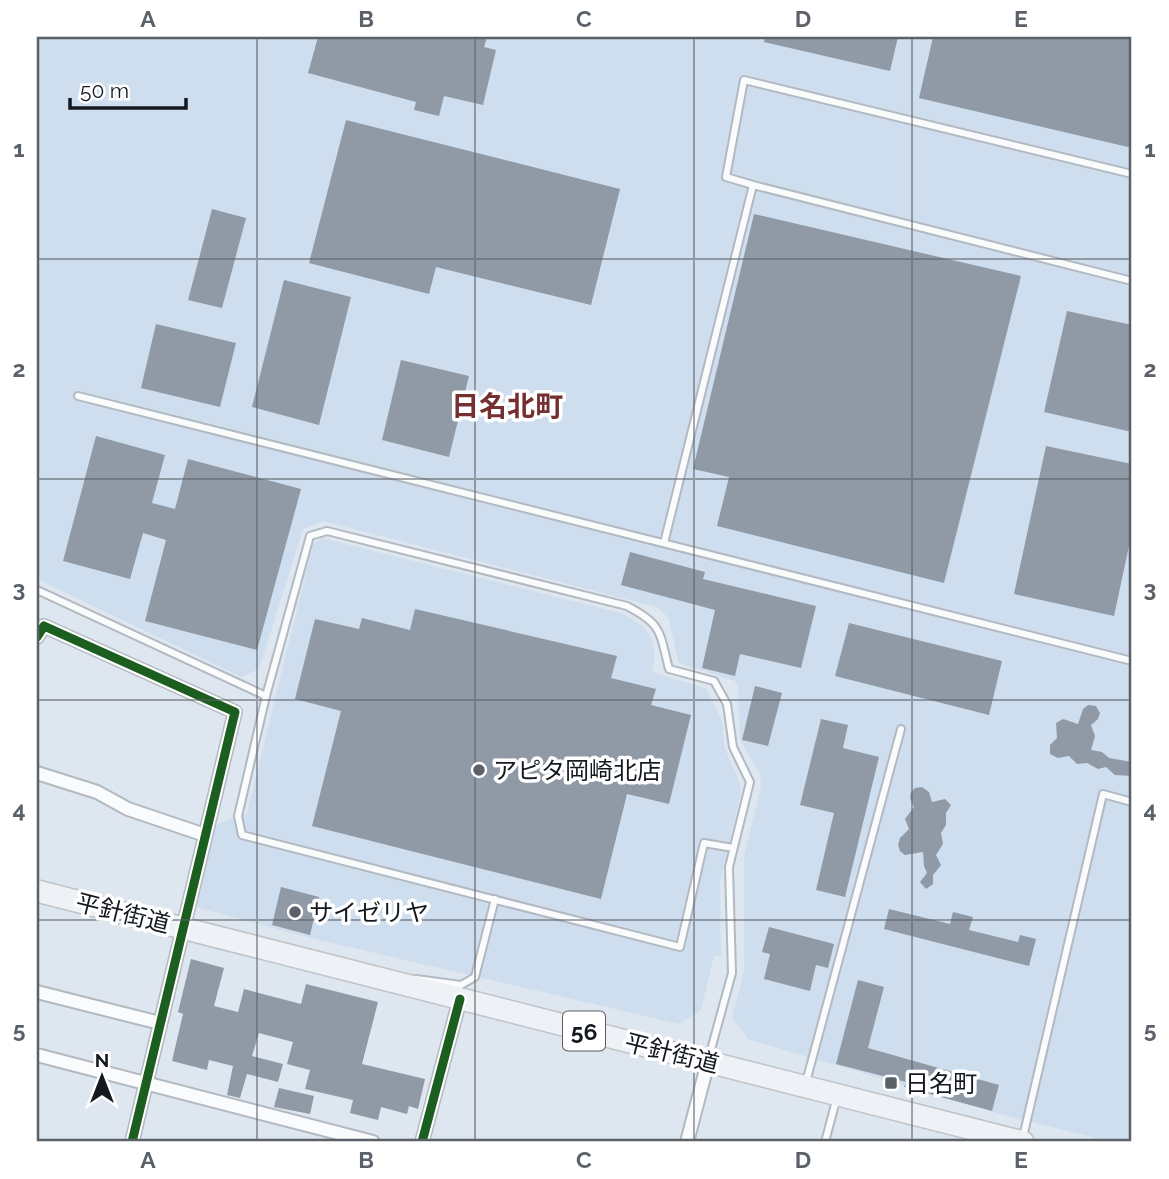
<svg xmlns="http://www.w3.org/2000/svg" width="1169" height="1179" viewBox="0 0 1169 1179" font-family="Raleway,'Noto Sans JP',sans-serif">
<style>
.built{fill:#cedeee}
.building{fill:#8f9aa6}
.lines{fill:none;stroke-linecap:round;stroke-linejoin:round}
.lane-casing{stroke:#b3b9c0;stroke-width:10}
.street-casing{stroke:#b3b9c0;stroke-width:16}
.primary-casing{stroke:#c0c4c8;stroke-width:24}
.lane{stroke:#fafbfd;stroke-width:6}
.street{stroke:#fafbfd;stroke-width:12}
.primary{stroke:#eef2f7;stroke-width:21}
.cycleway-casing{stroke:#fff;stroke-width:13}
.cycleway{stroke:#1b5e20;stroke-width:9}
.grid{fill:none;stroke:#5b6168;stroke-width:2;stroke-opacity:0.55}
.poi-dot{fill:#5b6168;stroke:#fff;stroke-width:2.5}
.labels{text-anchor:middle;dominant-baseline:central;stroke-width:7;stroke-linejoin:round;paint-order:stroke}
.shield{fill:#fff;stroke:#5a5e62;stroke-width:2}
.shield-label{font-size:23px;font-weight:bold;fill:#14191f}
.poi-label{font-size:24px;fill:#14191f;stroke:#fff;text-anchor:start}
.street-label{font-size:24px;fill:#14191f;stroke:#fff}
.quarter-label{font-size:28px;font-weight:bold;fill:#762f31;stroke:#fff}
.neatline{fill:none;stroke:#5b6168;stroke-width:2.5}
.grid-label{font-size:23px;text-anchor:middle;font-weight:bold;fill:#5b6168}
</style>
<rect width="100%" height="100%" fill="#dee6ef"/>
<path class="built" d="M37,37H1132V1142H1111L1015,1118L748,1039L732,1018L744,971V856L761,786L760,774L740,740L738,688L735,681L679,663L668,617L657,607L323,521L303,529L259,669L241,677L37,579Z
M322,538L624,614L644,627L651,637L655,655L652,672L707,689L722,722L725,749L739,781L741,792L720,882L721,956H714L701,1010L679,1024L315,939L199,908L195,902L216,825L247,813L313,545Z"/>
<path class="building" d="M318,37H487L484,47L496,50L483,105L444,96L439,116L414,110L416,102L308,73Z
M765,37H898L890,71L764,42Z
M933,37H1132V148L919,98Z
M346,120L620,189L591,305L436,267L429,294L309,263Z
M212,209L246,218L222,308L188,300Z
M754,214L1021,276L944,583L717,526L729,477L693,469Z
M284,280L351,297L319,425L252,407Z
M1067,311L1132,325V432L1044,412Z
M156,324L236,343L220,407L141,388Z
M401,360L469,376L449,457L382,440Z
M96,436L165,455L152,503L175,509L188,459L301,489L257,650L145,621L166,540L143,533L130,579L63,561Z
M1046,446L1132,464V532L1114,616L1014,594Z
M630,552L705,572L703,579L816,606L801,668L740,654L735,676L702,668L715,610L621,585Z
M415,609L617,656L611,678L656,689L651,705L691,715L669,804L627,794L601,899L312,826L341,711L295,699L315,619L359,629L362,618L410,630Z
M849,623L1002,661L989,715L835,676Z
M755,686L782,693L768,746L742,740Z
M1088,705L1096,706L1100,713L1098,719L1091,725L1095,736L1091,750L1102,752L1109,758L1132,762V776L1115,775L1106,767L1098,769L1087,763L1077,764L1069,756L1058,758L1050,754V745L1057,738L1056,723L1063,719L1078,724L1083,709Z
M821,719L848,725L843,748L879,757L845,897L816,890L834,813L800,805Z
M922,787L929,792L932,802L945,799L951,805L946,813V825L941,833L943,844L936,855L941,865L933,875V884L926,889L920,882L927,873L924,866L923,852L905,855L900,851L898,845L900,838L909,829L905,819L914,807L910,798L911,792L915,788Z
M281,887L319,897L310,935L272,925Z
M889,909L950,924L953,912L973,917L969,930L1018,942L1020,935L1036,939L1029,966L884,929Z
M769,927L834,944L828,968L816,965L810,991L764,979L770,954L762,952Z
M191,959L224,968L214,1006L238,1012L244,989L301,1004L306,984L378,1002L362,1064L425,1079L418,1109L409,1106L407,1114L381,1107L378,1120L350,1113L353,1100L305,1089L310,1070L287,1064L293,1042L259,1033L252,1056L283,1064L278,1082L247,1074L240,1098L227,1095L233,1066L209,1060L207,1070L172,1061L183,1014L178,1012Z
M858,980L884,987L868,1048L999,1085L992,1111L904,1087L906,1082L836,1064Z
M279,1088L314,1096L310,1114L274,1107Z"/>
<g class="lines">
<g class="lane-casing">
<path id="lane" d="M753,185L1132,281
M78,396L1132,661
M664,543L753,185L726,177L744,80L1132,174
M37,590L266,696L238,816L242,835L680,947L704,843L733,848
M266,696L310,536L327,531L627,606C663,625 659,631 669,669L714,681L727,704L733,747L750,782L729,867L732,973L709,1057
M416,979L461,985L475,977L495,899
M806,1082L901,729
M1023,1137L1103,794L1132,802
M825,1142L837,1097"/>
</g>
<g class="street-casing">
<path id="street" d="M37,637L44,626L235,712L132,1142
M37,773L97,792L128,809L205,835
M37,992L160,1023
M37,1055L373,1142
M422,1142L460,999
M687,1142L708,1062"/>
</g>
<g class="primary-casing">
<path id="primary" d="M37,891L1023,1142"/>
</g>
<use href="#lane" class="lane"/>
<use href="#street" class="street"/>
<use href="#primary" class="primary"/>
<g class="cycleway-casing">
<path id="cycleway" d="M37,637L44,626L235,712L132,1142
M422,1142L460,999"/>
</g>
<use href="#cycleway" class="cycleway"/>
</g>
<path class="grid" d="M257,37V1142M475,37V1142M694,37V1142M912,37V1142M37,259H1132M37,479H1132M37,700H1132M37,920H1132"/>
<g class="poi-dot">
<circle cx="479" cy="770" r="7"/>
<circle cx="295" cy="912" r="7"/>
<rect x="884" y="1076" width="14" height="14" rx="3.5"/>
</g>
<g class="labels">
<rect class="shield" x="563" y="1011.5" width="42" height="39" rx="5"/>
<g class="shield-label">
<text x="584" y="1031">56</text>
</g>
<g class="poi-label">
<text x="493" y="770">アピタ岡崎北店</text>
<text x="309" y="912">サイゼリヤ</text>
<text x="905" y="1083">日名町</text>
</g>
<g class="street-label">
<text transform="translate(123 913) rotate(14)">平針街道</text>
<text transform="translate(672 1053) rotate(14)">平針街道</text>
</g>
<g class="quarter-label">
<text x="507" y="406">日名北町</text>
</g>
</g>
<rect width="1169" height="1179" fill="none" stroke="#ffffff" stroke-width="77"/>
<g transform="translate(102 1077)" stroke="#ffffff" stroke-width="5" paint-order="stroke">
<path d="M0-5L12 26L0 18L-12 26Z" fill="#14191f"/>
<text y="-10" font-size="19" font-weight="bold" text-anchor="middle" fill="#14191f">N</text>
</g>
<path d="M70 98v10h116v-10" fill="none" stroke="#14191f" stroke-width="3.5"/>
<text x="80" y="98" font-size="21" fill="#14191f" stroke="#ffffff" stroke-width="5" paint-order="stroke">50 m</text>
<rect x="38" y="38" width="1092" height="1102" class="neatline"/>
<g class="grid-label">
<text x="148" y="27">A</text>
<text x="366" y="27">B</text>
<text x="584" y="27">C</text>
<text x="803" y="27">D</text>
<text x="1021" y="27">E</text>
<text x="19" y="157">1</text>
<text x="1150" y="157">1</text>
<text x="19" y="377">2</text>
<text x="1150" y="377">2</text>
<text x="19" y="597">3</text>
<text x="1150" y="597">3</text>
<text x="19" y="818">4</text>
<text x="1150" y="818">4</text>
<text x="19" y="1038">5</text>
<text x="1150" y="1038">5</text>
<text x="148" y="1168">A</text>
<text x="366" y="1168">B</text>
<text x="584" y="1168">C</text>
<text x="803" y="1168">D</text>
<text x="1021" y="1168">E</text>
</g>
</svg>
